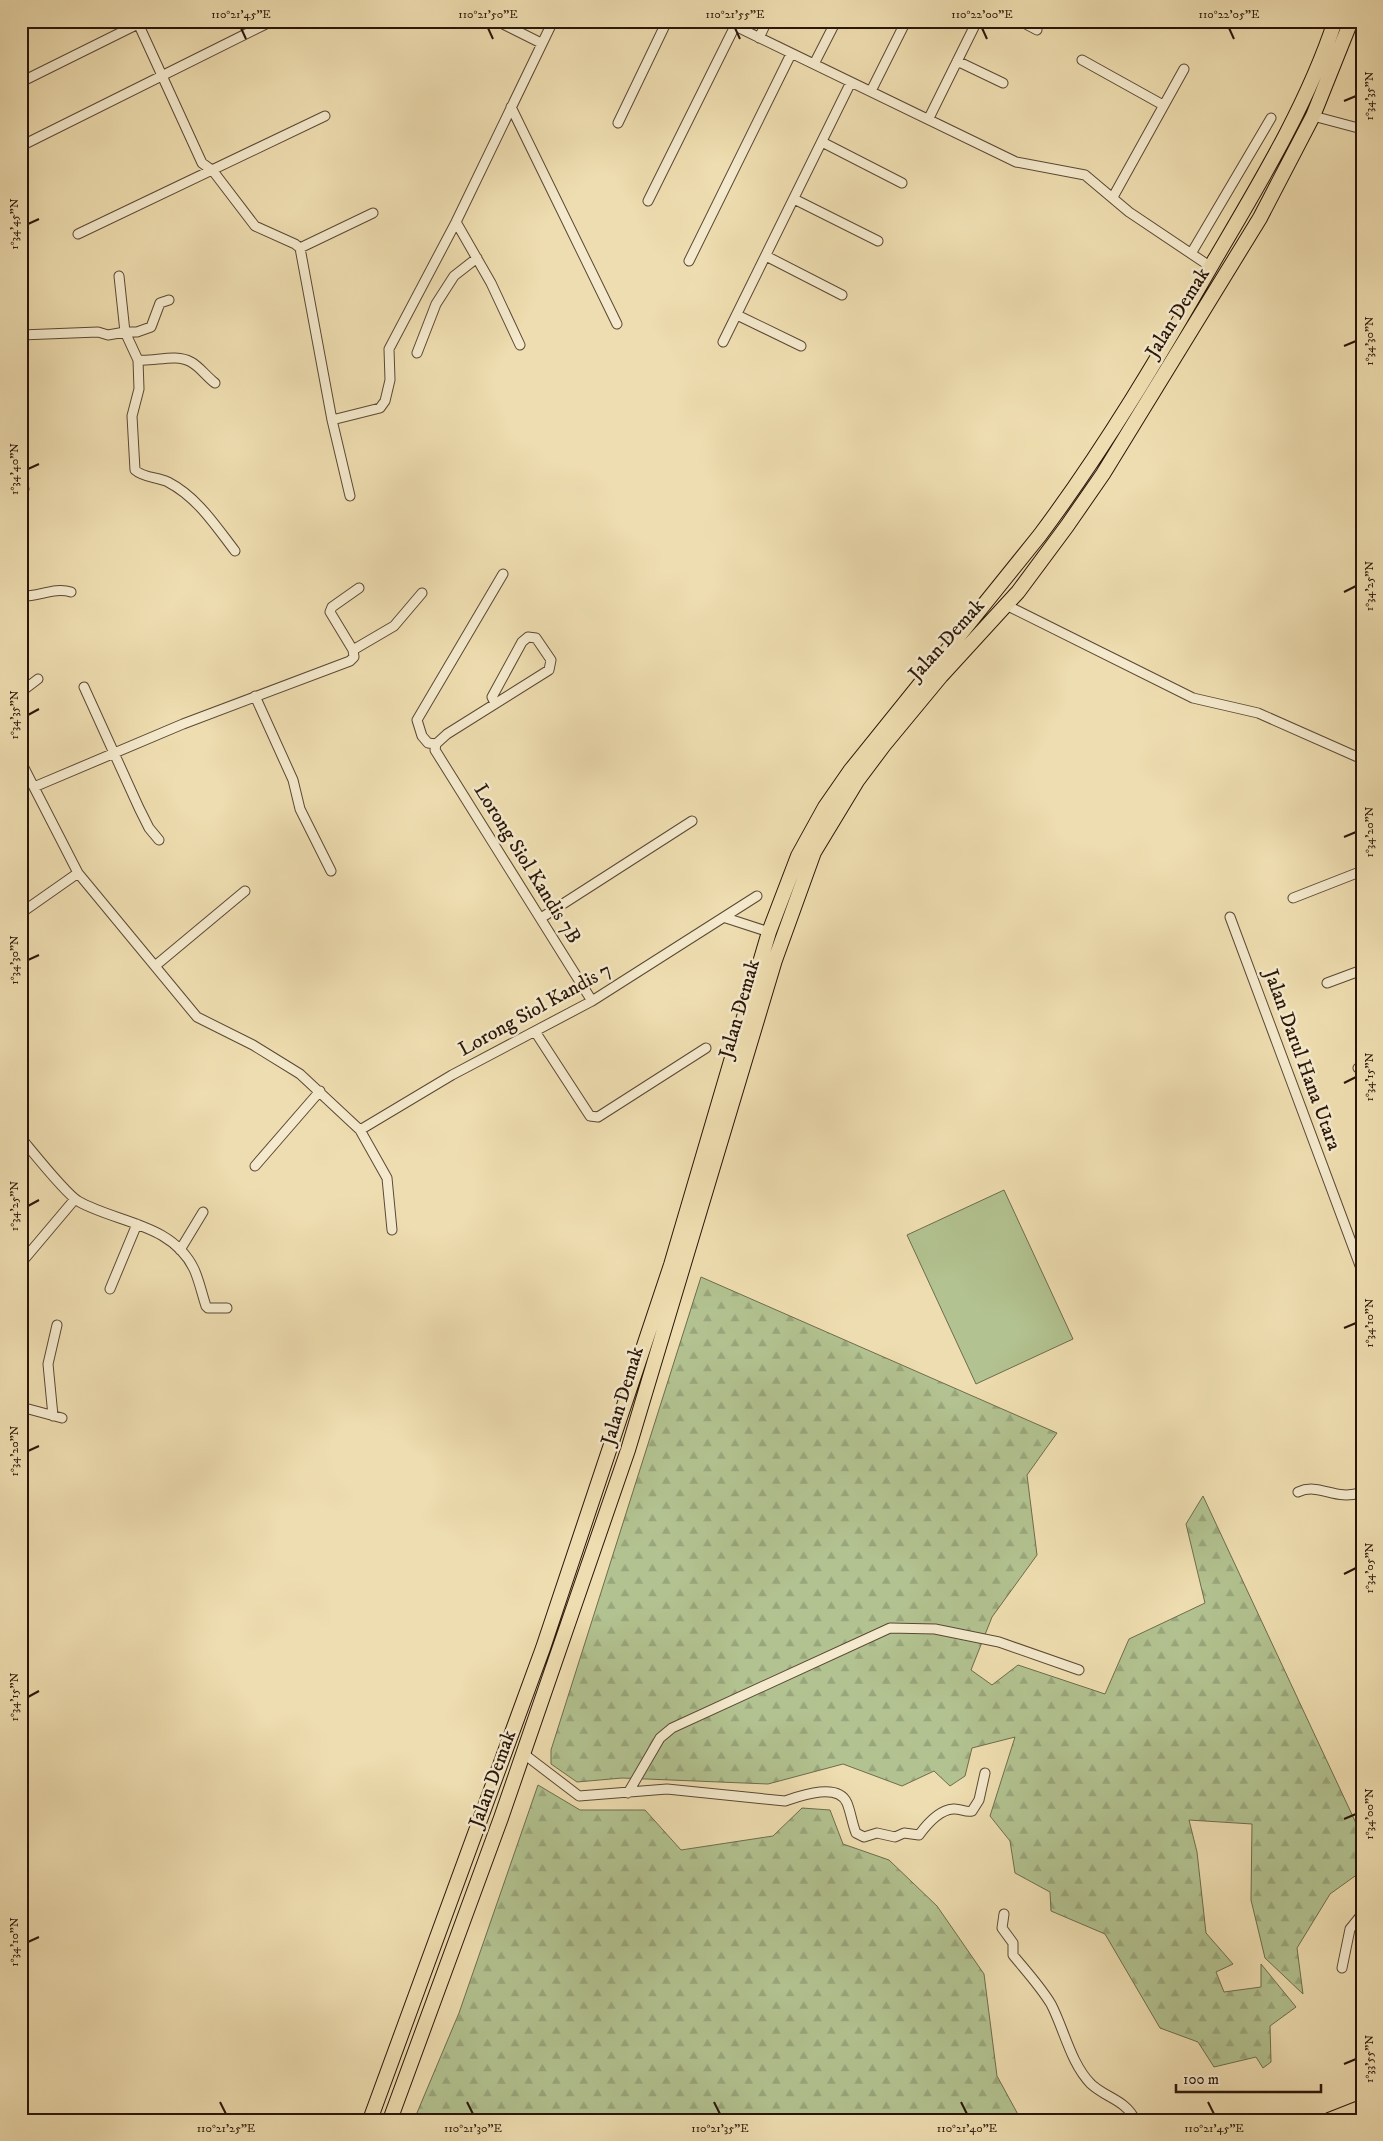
<svg xmlns="http://www.w3.org/2000/svg" width="1383" height="2141" viewBox="0 0 1383 2141" font-family="'IM FELL DW Pica',serif">
<style>
.forest{fill:url(#forest-firs);stroke:#6e6c4d}
.garden{fill:#b2c290;stroke:#6e6c4d}
.lines{fill:none;stroke-linecap:round;stroke-linejoin:round}
.minor-casing{stroke:#5b4834;stroke-width:11}
.trunk-casing{stroke:#2a160a;stroke-width:16}
.minor{stroke:#f4e9cc;stroke-width:9}
.trunk{stroke:#eeddb0;stroke-width:14}
.ticks{fill:none;stroke:#2a160a;stroke-width:2}
.labels{text-anchor:middle;dominant-baseline:central;stroke-width:5;stroke-linejoin:round;paint-order:stroke}
.street-label{font-size:20px;fill:#2a160a;stroke:#f4e9cc}
.neatline{fill:none;stroke:#2a160a;stroke-width:2}
.ticks-label{font-size:12px;text-anchor:middle;fill:#2a160a}
</style>
<defs>
<pattern id="forest-firs" width="22" height="20" patternUnits="userSpaceOnUse" patternTransform="scale(1.25)"><rect width="22" height="20" fill="#b2c290"/><path d="M5 1l3.5 6h-7zM16 11l3.5 6h-7z" fill="#99a67b"/></pattern>
</defs>
<rect width="100%" height="100%" fill="#eeddb0"/>
<filter id="stains"><feTurbulence type="fractalNoise" baseFrequency=".004" numOctaves="4"/><feColorMatrix values="0 0 0 0 .2 0 0 0 0 .09 0 0 0 0 .02 0 0 0 .5 -.17"/></filter>
<radialGradient id="worn" r=".72"><stop offset=".6" stop-color="#630" stop-opacity="0"/><stop offset="1" stop-color="#630" stop-opacity=".3"/></radialGradient>
<path class="forest" d="M701,1277L1057,1433L1027,1475L1037,1555L992,1617L971,1670L992,1685L1018,1665L1105,1694L1129,1639L1205,1603L1186,1524L1203,1496L1362,1836V1871L1330,1894L1297,1948L1303,1994L1265,1958L1251,1900L1252,1824L1189,1820L1197,1852L1206,1933L1233,1964L1216,1972L1224,1992L1261,1987V1964L1296,2007L1270,2026L1271,2062L1263,2068L1256,2057L1214,2067L1198,2042L1160,2028L1105,1934L1051,1911L1050,1892L1015,1873L1010,1841L990,1816L1015,1737L972,1748L965,1776L950,1786L934,1771L902,1786L843,1764L768,1784L622,1778L577,1782L551,1764V1750Z
M538,1785L580,1810H645L681,1850L773,1836L802,1808L830,1810L843,1844L889,1860L937,1906L984,1974L997,2076L1021,2120H414L459,2013Z"/>
<path class="garden" d="M1004,1190L1073,1339L976,1384L907,1235Z"/>
<g class="lines">
<g class="minor-casing">
<path id="minor" d="M137,21L202,163L213,171L255,226L295,244L300,248L373,213
M497,21L541,43
M725,21L1016,162L1085,175L1129,212L1211,267
M1020,21L1037,30
M21,25L30,21
M759,38L767,21
M1082,60L1163,105
M957,61L1003,83
M814,64L836,21
M21,82L142,22
M871,91L906,21
M511,107L617,324
M1313,116L1362,129
M929,118L977,21
M618,123L667,21
M822,142L902,183
M21,146L272,21
M1113,197L1184,69
M794,199L878,241
M648,201L735,26
M456,222L491,283L520,345
M78,234L325,116
M300,248L332,420L350,496
M1192,252L1271,118
M766,256L842,295
M689,261L791,54
M119,276L125,332H137L151,327L160,303L169,300
M737,315L801,346
M21,335L98,332L108,335L125,332L138,360L139,389L132,416L135,470C144,478 157,477 168,482C197,497 215,525 235,551
M723,342L851,82
M417,353L436,304L454,276L477,258
M138,360C154,362 176,353 191,362C199,366 207,377 215,383
M332,420L380,408L385,401L390,380L389,349L456,222L553,21
M21,491L24,489
M21,596C38,597 54,587 71,592
M1006,605L1193,698L1258,713L1362,759
M353,650L394,626L422,593
M84,687L139,808L149,828L159,840
M21,692L38,679
M255,696L293,780L300,809L331,871
M436,744L435,750L592,1001
M436,744L447,734L549,670L551,660L536,638L528,637L522,642L492,697L495,703
M436,744L428,743L422,736L417,720L503,574
M21,762L78,873L197,1017L253,1045L300,1074L360,1130L387,1178L392,1230
M34,787L183,724L350,661L354,657L353,650L330,612L332,607L359,588
M1293,898L1362,871
M21,913L78,873
M1230,917L1362,1271
M541,918L692,821
M726,918L769,932
M155,966L245,891
M1327,983L1362,970
M536,1033L590,1116L598,1117L706,1048
M1358,1068L1362,1067
M360,1130L452,1075L592,1001L757,896
M21,1138C32,1151 65,1193 78,1201C116,1223 172,1223 194,1269C199,1280 202,1294 206,1306L208,1308H227
M255,1166L320,1091
M180,1250L203,1212
M21,1263L75,1199
M110,1289L137,1224
M21,1407L62,1418
M53,1416L48,1364L57,1325
M1298,1492C1320,1482 1335,1502 1362,1492
M524,1754L579,1796L667,1789L785,1801C800,1796 838,1782 847,1803C851,1813 852,1823 856,1833L864,1837L877,1833L895,1837L904,1833L919,1835C927,1824 939,1810 953,1809C960,1808 966,1813 972,1811L979,1800L985,1773
M628,1793L660,1738L672,1728L890,1628L935,1629L999,1642L1079,1670
M1004,1914L1002,1928L1013,1943V1955C1026,1971 1040,1986 1051,2004C1064,2029 1071,2064 1091,2084C1106,2098 1126,2100 1135,2120
M1342,1968L1350,1929L1362,1914"/>
</g>
<g class="trunk-casing">
<path id="trunk" d="M370,2120L543,1648L671,1265L769,932L798,856L825,807L850,771L1040,535C1105,448 1160,355 1214,261C1259,184 1307,106 1335,21
M390,2120L501,1818L628,1450L775,960L814,852L857,781L884,745L941,676L1018,592L1067,526L1103,474L1260,218L1313,116L1351,21
M1329,2120L1362,2107"/>
</g>
<use href="#minor" class="minor"/>
<use href="#trunk" class="trunk"/>
</g>
<path class="ticks" d="M241,28L246,39M488,28L493,39M735,28L740,39M982,28L987,39M1229,28L1234,39M1344,101L1356,96M28,224L39,219M1344,346L1356,341M28,469L39,464M1344,592L1356,586M28,715L39,709M1344,837L1356,832M28,960L39,955M1344,1083L1356,1077M28,1206L39,1200M1344,1328L1356,1323M28,1451L39,1446M1344,1574L1356,1568M28,1697L39,1691M1344,1819L1356,1814M28,1942L39,1937M1344,2064L1356,2059M220,2102L226,2114M467,2102L473,2114M714,2102L720,2114M961,2102L967,2114M1208,2102L1214,2114"/>
<g class="labels">
<g class="street-label">
<text transform="translate(1178 313) rotate(-58)">Jalan Demak</text>
<text transform="translate(947 640) rotate(-48)">Jalan Demak</text>
<text transform="translate(527 864) rotate(58)">Lorong Siol Kandis 7B</text>
<text transform="translate(740 1009) rotate(-74)">Jalan Demak</text>
<text transform="translate(535 1010) rotate(-29)">Lorong Siol Kandis 7</text>
<text transform="translate(1302 1060) rotate(70)">Jalan Darul Hana Utara</text>
<text transform="translate(623 1396) rotate(-73)">Jalan Demak</text>
<text transform="translate(493 1779) rotate(-70)">Jalan Demak</text>
</g>
</g>
<rect width="1383" height="2141" fill="none" stroke="#eeddb0" stroke-width="55"/>
<path d="M1176 2084v8h145v-8" fill="none" stroke="#2a160a" stroke-width="2.5"/>
<text x="1183" y="2084" font-size="15" fill="#2a160a" stroke="#f4e9cc" stroke-width="4" paint-order="stroke">100 m</text>
<rect x="28" y="28" width="1328" height="2086" class="neatline"/>
<g class="ticks-label">
<text x="241" y="18">110°21'45"E</text>
<text x="488" y="18">110°21'50"E</text>
<text x="735" y="18">110°21'55"E</text>
<text x="982" y="18">110°22'00"E</text>
<text x="1229" y="18">110°22'05"E</text>
<text transform="translate(1369 96) rotate(-90)" y="4">1°34'35"N</text>
<text transform="translate(14 224) rotate(-90)" y="4">1°34'45"N</text>
<text transform="translate(1369 341) rotate(-90)" y="4">1°34'30"N</text>
<text transform="translate(14 469) rotate(-90)" y="4">1°34'40"N</text>
<text transform="translate(1369 586) rotate(-90)" y="4">1°34'25"N</text>
<text transform="translate(14 715) rotate(-90)" y="4">1°34'35"N</text>
<text transform="translate(1369 832) rotate(-90)" y="4">1°34'20"N</text>
<text transform="translate(14 960) rotate(-90)" y="4">1°34'30"N</text>
<text transform="translate(1369 1077) rotate(-90)" y="4">1°34'15"N</text>
<text transform="translate(14 1206) rotate(-90)" y="4">1°34'25"N</text>
<text transform="translate(1369 1323) rotate(-90)" y="4">1°34'10"N</text>
<text transform="translate(14 1451) rotate(-90)" y="4">1°34'20"N</text>
<text transform="translate(1369 1568) rotate(-90)" y="4">1°34'05"N</text>
<text transform="translate(14 1697) rotate(-90)" y="4">1°34'15"N</text>
<text transform="translate(1369 1814) rotate(-90)" y="4">1°34'00"N</text>
<text transform="translate(14 1942) rotate(-90)" y="4">1°34'10"N</text>
<text transform="translate(1369 2059) rotate(-90)" y="4">1°33'55"N</text>
<text x="226" y="2132">110°21'25"E</text>
<text x="473" y="2132">110°21'30"E</text>
<text x="720" y="2132">110°21'35"E</text>
<text x="967" y="2132">110°21'40"E</text>
<text x="1214" y="2132">110°21'45"E</text>
</g>
<rect width="100%" height="100%" filter="url(#stains)"/>
<rect width="100%" height="100%" fill="url(#worn)"/>
</svg>
